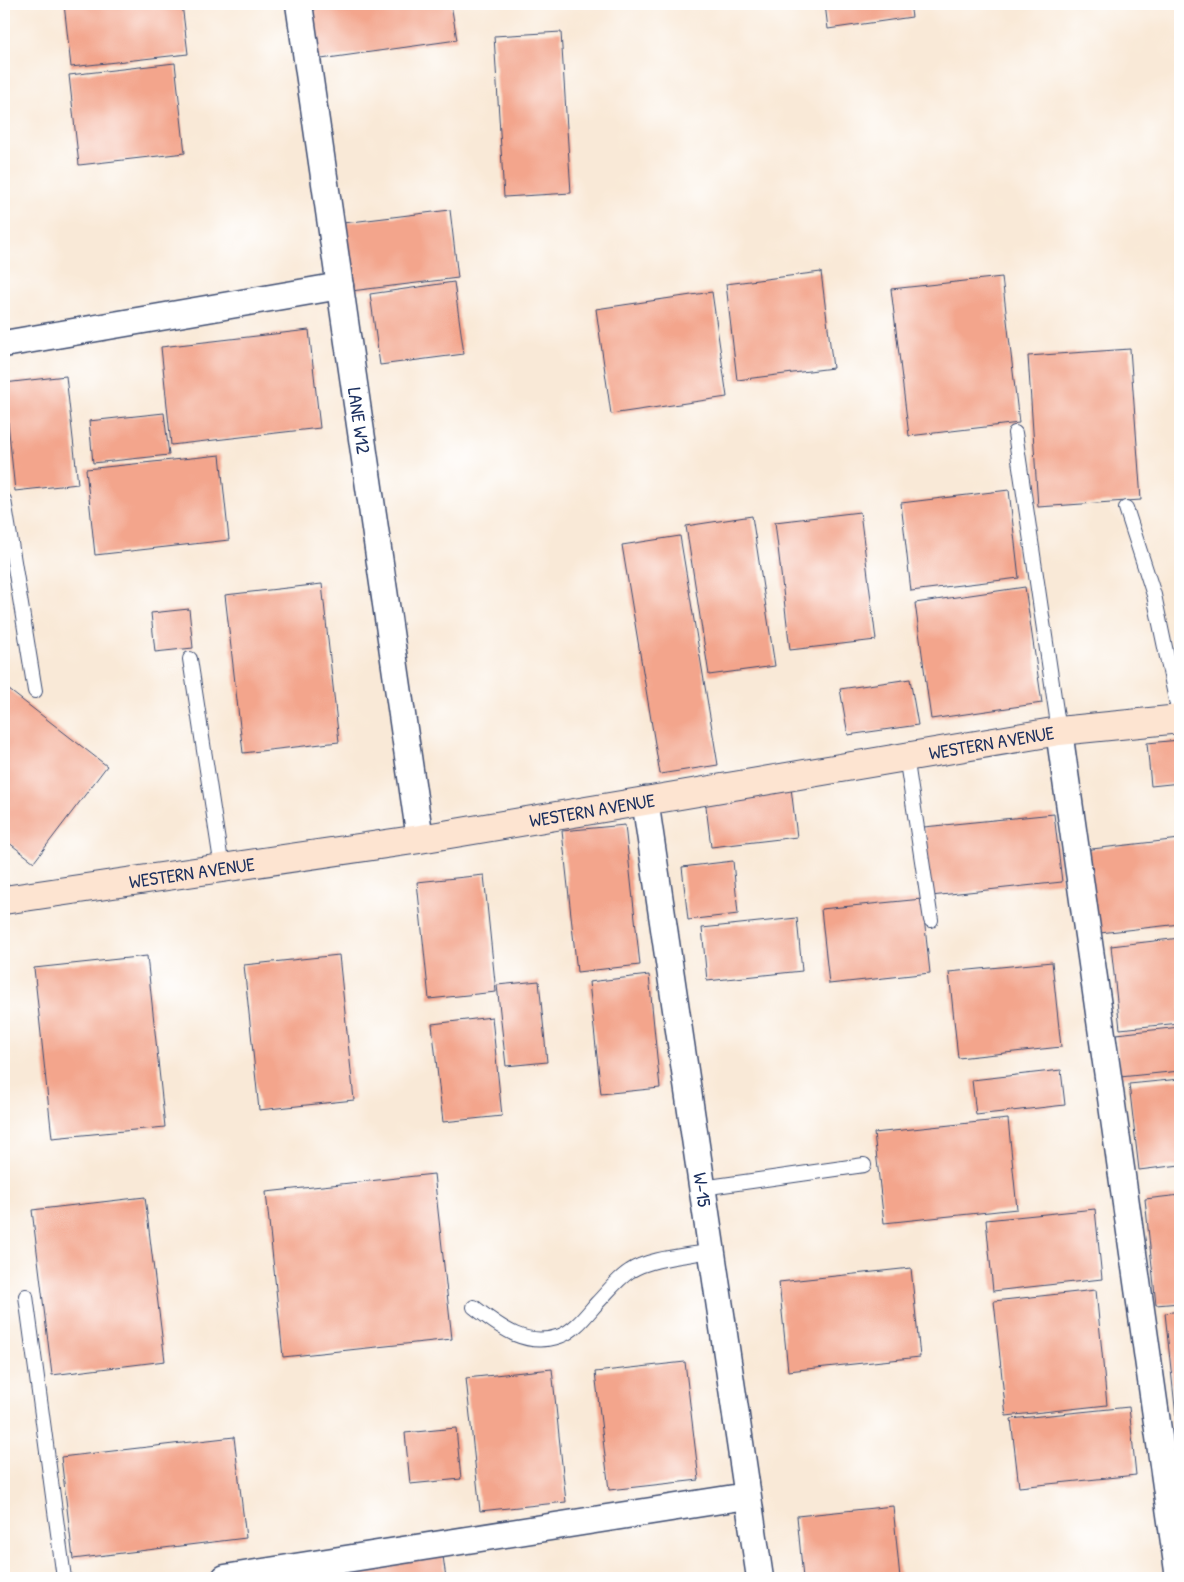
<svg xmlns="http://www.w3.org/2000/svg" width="1184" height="1582" viewBox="0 0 1184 1582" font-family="'Patrick Hand',sans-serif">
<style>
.building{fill:#f3a58c}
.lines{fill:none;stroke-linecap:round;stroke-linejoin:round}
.lane-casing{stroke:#3c4b70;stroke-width:16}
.street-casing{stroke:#3c4b70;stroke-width:29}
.secondary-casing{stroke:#3c4b70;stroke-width:30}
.lane{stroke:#fff;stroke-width:14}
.street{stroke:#fff;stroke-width:26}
.secondary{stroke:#fde4d1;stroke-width:28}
.labels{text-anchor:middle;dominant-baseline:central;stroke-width:4.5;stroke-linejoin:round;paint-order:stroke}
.street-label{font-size:19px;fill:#1b2f5e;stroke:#fff}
</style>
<rect width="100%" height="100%" fill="#fff"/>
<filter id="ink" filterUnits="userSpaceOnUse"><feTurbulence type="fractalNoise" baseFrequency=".02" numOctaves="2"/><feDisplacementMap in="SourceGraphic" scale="10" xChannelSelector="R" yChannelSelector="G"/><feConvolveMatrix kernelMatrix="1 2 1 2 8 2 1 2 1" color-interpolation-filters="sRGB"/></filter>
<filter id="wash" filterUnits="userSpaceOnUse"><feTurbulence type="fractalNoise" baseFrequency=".0096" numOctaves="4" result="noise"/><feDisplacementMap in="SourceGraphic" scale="20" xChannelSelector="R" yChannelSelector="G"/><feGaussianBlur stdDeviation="1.12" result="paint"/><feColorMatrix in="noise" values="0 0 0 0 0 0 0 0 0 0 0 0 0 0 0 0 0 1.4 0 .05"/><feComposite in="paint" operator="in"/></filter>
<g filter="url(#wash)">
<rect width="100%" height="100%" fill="#f9e9d7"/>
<g id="blocks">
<path class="building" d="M64,4H182L188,54L71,67Z
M306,4H451L457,40L314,60Z
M825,4H910L912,17L828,29Z
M561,32L571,193L504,197L494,36Z
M175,63L185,153L79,165L69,75Z
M450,210L458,278L351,291L343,223Z
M821,272L833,368L737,380L726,284Z
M1002,277L1019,423L909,436L891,289Z
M454,282L464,354L380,365L370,294Z
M712,292L727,397L611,414L596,309Z
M309,330L320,428L171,445L161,347Z
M1130,349L1141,500L1038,507L1028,356Z
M66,376L78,484L15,491L4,383Z
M164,413L169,455L93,463L89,421Z
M220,455L229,540L95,555L86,469Z
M1009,490L1019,578L911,591L901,503Z
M860,512L876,640L790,650L775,522Z
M752,516L775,666L709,675L686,526Z
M680,536L718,765L660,774L622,545Z
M322,584L339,742L243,753L225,595Z
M1025,587L1042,703L931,719L915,603Z
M189,609L193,648L155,652L151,613Z
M910,679L918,725L848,735L840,689Z
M4,686L107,766L34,862L4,839Z
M1180,740V783L1151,786L1147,743Z
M791,788L797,837L711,847L705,798Z
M1054,814L1062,882L931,896L924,827Z
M625,825L640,965L577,972L562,831Z
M1180,839V924L1091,934L1083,850Z
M733,861L738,914L688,920L682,867Z
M484,875L496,992L429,999L417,882Z
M922,899L930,973L829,984L821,909Z
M797,918L802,971L707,981L702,928Z
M1180,938V1023L1120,1029L1111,946Z
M339,955L354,1100L259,1110L244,965Z
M147,956L165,1127L52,1138L34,968Z
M1052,962L1061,1047L958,1058L949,972Z
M649,975L660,1088L601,1094L589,982Z
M539,981L547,1062L506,1066L497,985Z
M492,1017L502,1116L443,1122L432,1024Z
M1180,1027V1071L1120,1077L1116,1034Z
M1061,1070L1065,1105L976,1115L972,1080Z
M1180,1079V1165L1139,1170L1129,1084Z
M1008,1119L1017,1209L884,1223L874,1133Z
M434,1174L452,1339L283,1357L266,1192Z
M1180,1195V1303L1156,1305L1145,1199Z
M145,1197L165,1361L52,1375L32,1210Z
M1095,1209L1102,1279L993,1291L986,1220Z
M911,1268L920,1357L788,1371L779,1282Z
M1096,1290L1107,1405L1006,1416L994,1301Z
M1180,1311V1445H1179L1165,1313Z
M685,1362L699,1480L609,1490L595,1372Z
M552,1369L566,1502L480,1511L466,1378Z
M4,1401H5L7,1417H4Z
M1129,1407L1136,1475L1019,1487L1011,1419Z
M456,1428L461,1479L410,1484L405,1433Z
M234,1437L246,1538L73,1559L61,1457Z
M893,1506L900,1578H803L797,1516Z
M443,1556L446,1578H341L339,1567Z"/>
</g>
</g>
<g filter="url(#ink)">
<use href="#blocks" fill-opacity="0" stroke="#3c4b70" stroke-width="1"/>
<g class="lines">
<g class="lane-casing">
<path id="lane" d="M1015,433L1059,731
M4,500L35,691
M1126,508L1154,595L1180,719
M190,659L222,868
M906,756L931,920
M702,1188L864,1165
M26,1296L64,1578
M474,1307C500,1327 525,1348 560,1336C575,1331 587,1314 597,1303C607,1293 617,1279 630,1271C650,1258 686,1256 711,1251"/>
</g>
<g class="street-casing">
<g id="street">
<path id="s1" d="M299,4L420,839"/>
<path d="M4,344L340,286"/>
<path d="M1059,731L1179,1578"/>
<path id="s2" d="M645,800L760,1578"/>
<path d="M225,1578L747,1496"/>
</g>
</g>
<g class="secondary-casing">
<g id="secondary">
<path id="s3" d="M4,900L420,839L1059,731L1180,719"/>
</g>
</g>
<use href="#lane" class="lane"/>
<use href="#street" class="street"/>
<use href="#secondary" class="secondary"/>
</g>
</g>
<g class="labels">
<g class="street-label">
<text stroke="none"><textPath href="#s1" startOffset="421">LANE W12</textPath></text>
<text stroke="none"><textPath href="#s3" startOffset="1000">WESTERN AVENUE</textPath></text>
<text stroke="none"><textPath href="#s3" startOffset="595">WESTERN AVENUE</textPath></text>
<text stroke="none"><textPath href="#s3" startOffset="190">WESTERN AVENUE</textPath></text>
<text stroke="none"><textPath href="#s2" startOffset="394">W-15</textPath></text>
</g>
</g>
<rect width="1184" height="1582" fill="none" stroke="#fff" stroke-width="20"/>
</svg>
